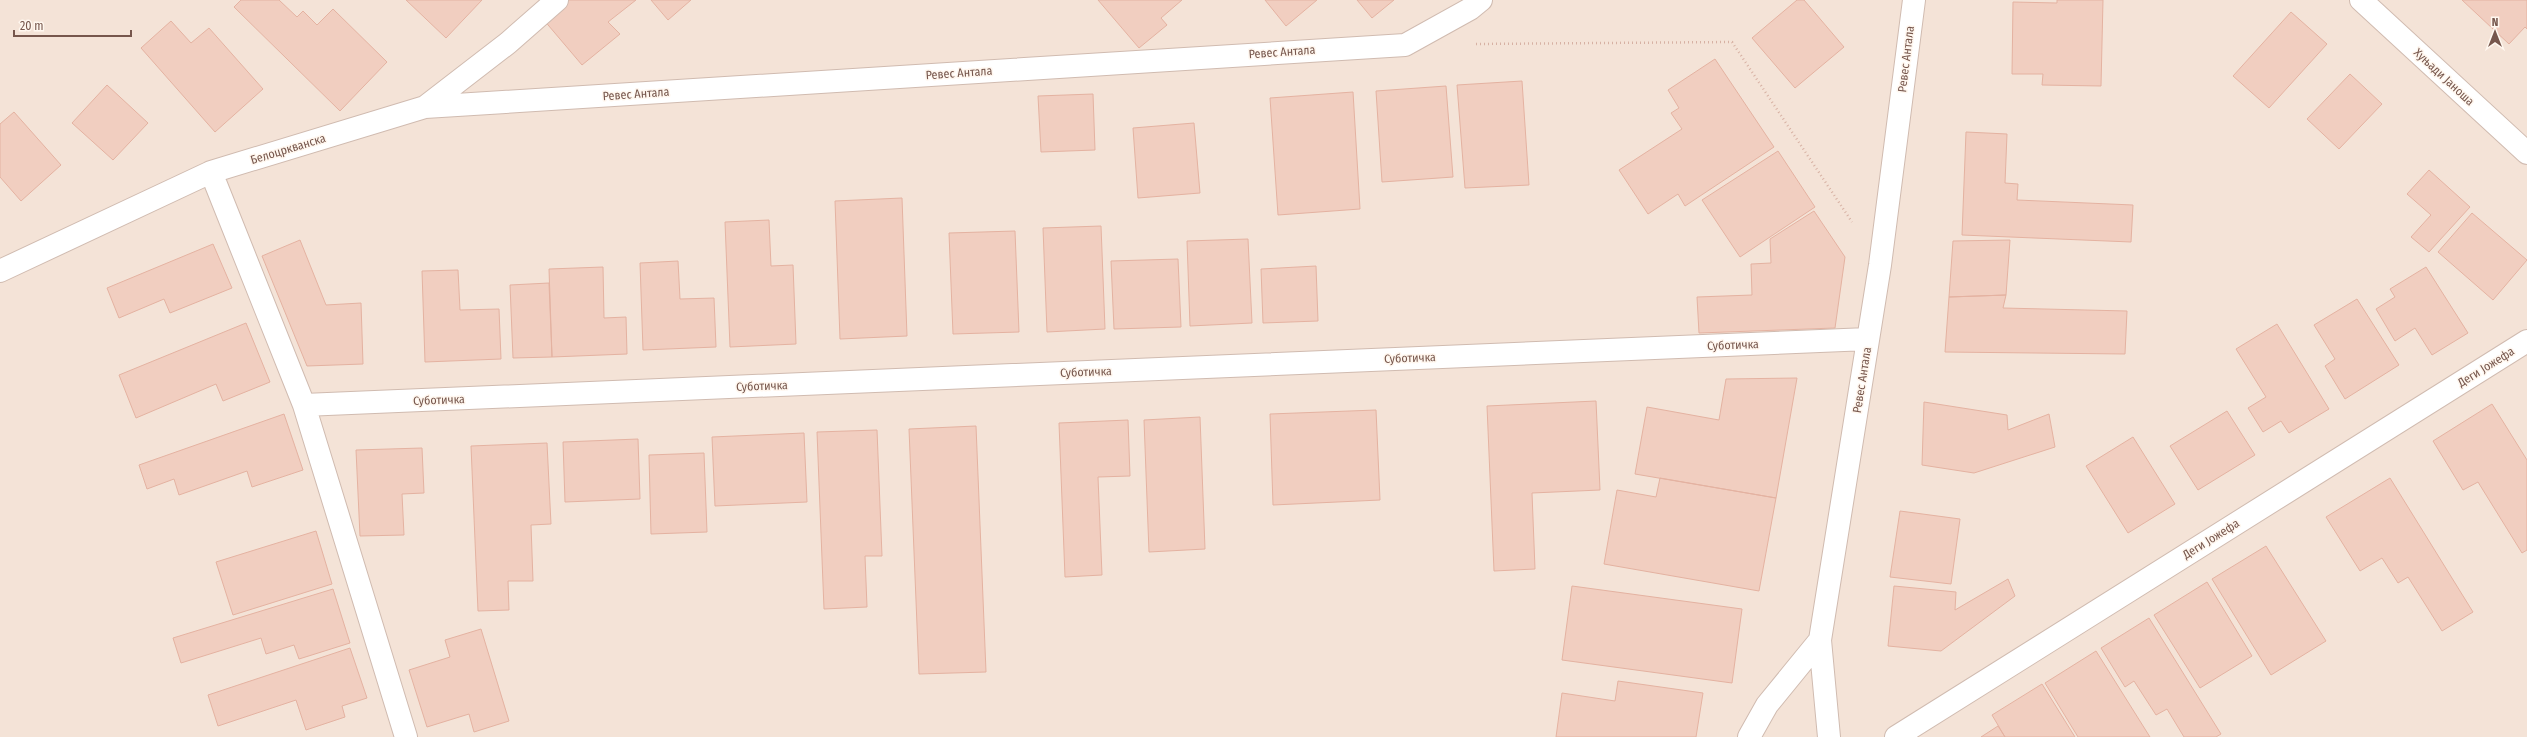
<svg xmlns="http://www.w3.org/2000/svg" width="2527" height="737" viewBox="0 0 2527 737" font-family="'Fira Sans Condensed',sans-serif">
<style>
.residential{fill:#f4e3d7}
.building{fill:#f1cec0;stroke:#e4b2a1}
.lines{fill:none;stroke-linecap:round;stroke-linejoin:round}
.minor-casing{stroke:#d0bbb0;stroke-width:24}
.path{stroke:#d7b1a3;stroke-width:2.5;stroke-dasharray:1 3;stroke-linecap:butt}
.minor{stroke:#fff;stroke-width:22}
.labels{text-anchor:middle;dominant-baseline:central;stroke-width:3;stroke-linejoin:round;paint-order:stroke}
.street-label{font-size:12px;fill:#76564c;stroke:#fff7ef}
</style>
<rect width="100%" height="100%" fill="#fcf2e8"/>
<path class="residential" d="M0,0H2527V737H0Z"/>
<path class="building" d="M241,0H279L297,17L303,11L317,25L333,9L387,62L340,111L234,7Z
M406,0H482L446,38Z
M566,0H636L608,22L620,34L582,65L543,19Z
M651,0H691L668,20Z
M1098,0H1182L1161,18L1167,25L1139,48Z
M1265,0H1317L1286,26Z
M1357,0H1394L1372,18Z
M1797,0H1804L1844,47L1795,88L1752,38Z
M2057,0H2103L2101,86L2042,85L2043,74H2012L2013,2L2057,3Z
M2462,0H2527V29L2525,27L2509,44Z
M2291,12L2327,44L2269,108L2233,76Z
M171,21L191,43L209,28L263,89L215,132L141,48Z
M1715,59L1774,147L1685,206L1678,194L1648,214L1619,170L1682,129L1671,113L1679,108L1668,90Z
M2350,74L2382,104L2339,149L2307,119Z
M1522,81L1529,185L1465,188L1457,85Z
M107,85L148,123L113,160L72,123Z
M1446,86L1453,177L1382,182L1376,91Z
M1353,92L1360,209L1278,215L1270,98Z
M1093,94L1095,150L1041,152L1038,96Z
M14,112L61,165L21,201L0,177V124Z
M1194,123L1200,193L1138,198L1133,128Z
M1966,132L2007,134L2005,183L2018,184L2017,200L2133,205L2131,242L1962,235Z
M1778,151L1815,207L1740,257L1702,200Z
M2429,170L2470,207L2429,252L2411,237L2431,215L2407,194Z
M902,198L907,336L840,339L835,201Z
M1814,211L1845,257L1835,328L1699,333L1697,297L1752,295L1751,264L1771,263L1770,239Z
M2472,213L2527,260L2493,300L2438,252Z
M769,220L771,266L793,265L796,344L730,347L725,222Z
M1101,226L1105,329L1047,332L1043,228Z
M1015,231L1019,332L953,334L949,233Z
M1248,239L1252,323L1190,326L1187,241Z
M300,240L326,305L361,303L363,364L307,366L262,256Z
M2010,240L2006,295L1949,297L1953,241Z
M213,244L232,288L170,313L164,299L119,318L107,288Z
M1178,259L1181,327L1114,329L1111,261Z
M678,261L680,299L714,298L716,347L643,350L640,263Z
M1316,266L1318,321L1263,323L1261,269Z
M603,267L604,318L626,317L627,354L552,357L549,269Z
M2426,267L2468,333L2432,355L2415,328L2395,341L2376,309L2395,297L2390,289Z
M458,270L460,310L499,309L501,359L425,362L422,271Z
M549,283L552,357L513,358L510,285Z
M2006,295L2003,308L2127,311L2125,354L1945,352L1949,297Z
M2357,299L2399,365L2345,399L2325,366L2335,359L2314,325Z
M246,323L270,382L223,401L216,384L136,418L119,375Z
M2277,324L2329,409L2289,433L2281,421L2263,432L2248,408L2266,397L2236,349Z
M1797,378L1776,498L1635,474L1647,407L1719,420L1726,379Z
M1596,401L1600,490L1532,493L1535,569L1494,571L1487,406Z
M1924,402L2007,415L2008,430L2049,414L2055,447L1974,473L1922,465Z
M2492,404L2527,460V550L2522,553L2478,482L2463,490L2433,441Z
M1376,410L1380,500L1273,505L1270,414Z
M2227,411L2255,455L2198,490L2170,446Z
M284,414L303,470L252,487L247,471L179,495L174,479L147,489L139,465Z
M1200,417L1205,549L1149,552L1144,420Z
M1128,420L1130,476L1098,477L1102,575L1065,577L1059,423Z
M976,426L986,672L919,674L909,429Z
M877,430L882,556H865L867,607L824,609L817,432Z
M804,433L807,502L715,506L712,437Z
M2133,437L2175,504L2128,533L2086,466Z
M638,439L640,499L565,502L563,442Z
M547,443L551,524L531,525L533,581H508L509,610L478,611L471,446Z
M422,448L424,493L402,494L404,535L360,536L356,450Z
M704,453L707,532L651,534L649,455Z
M1660,478L1776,498L1759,591L1604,564L1617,490L1656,497Z
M2390,478L2473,612L2442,631L2408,577L2398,583L2382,558L2360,571L2326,517Z
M1900,511L1960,519L1951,584L1890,577Z
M316,531L332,584L233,615L216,562Z
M2266,546L2326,641L2271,675L2212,579Z
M2008,579L2015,596L1941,651L1888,646L1894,586L1956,592L1955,610Z
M2207,582L2252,656L2200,688L2154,615Z
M1572,586L1742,609L1732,683L1562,660Z
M333,589L350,643L299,659L294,645L266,654L261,638L181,663L173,638Z
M2149,618L2221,734L2216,737H2184L2167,709L2156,715L2134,681L2125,687L2101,648Z
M481,629L509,721L474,732L469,714L427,727L409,670L450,657L445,640Z
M350,648L367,698L342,706L345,717L306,730L296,700L218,726L208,695Z
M2096,651L2150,737H2078L2045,683Z
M1618,681L1703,693L1696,737H1556L1562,693L1615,701Z
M2042,684L2075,737H2005L1992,715Z
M1998,726L2005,737H1981Z"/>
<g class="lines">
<g class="minor-casing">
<path id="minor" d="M2361,0L2527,153
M425,107L1405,45L1470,9L1481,0
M211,172L304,405L406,737
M0,271L211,172L425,107L508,43L557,0
M304,405L1868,339
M1820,640L1829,737
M1749,737L1767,705L1820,640L1880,265L1914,0
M1896,737L2527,341"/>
</g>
<path class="path" d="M1476,44L1732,42L1852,222"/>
<use href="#minor" class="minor"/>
</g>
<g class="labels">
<g class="street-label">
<text transform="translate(1282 52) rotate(-4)">Ревес Антала</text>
<text transform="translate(1906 59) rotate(-83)">Ревес Антала</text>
<text transform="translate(959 73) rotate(-4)">Ревес Антала</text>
<text transform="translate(2444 77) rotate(43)">Хуњади Јаноша</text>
<text transform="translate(636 94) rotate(-4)">Ревес Антала</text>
<text transform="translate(288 149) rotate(-17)">Белоцркванска</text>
<text transform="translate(1733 345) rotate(-2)">Суботичка</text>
<text transform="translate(1410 358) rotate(-2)">Суботичка</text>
<text transform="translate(2486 367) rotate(-32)">Деги Јожефа</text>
<text transform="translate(1086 372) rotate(-2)">Суботичка</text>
<text transform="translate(1862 380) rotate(-81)">Ревес Антала</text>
<text transform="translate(762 386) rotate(-2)">Суботичка</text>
<text transform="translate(439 400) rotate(-2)">Суботичка</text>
<text transform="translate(2211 539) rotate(-32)">Деги Јожефа</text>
</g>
</g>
<g transform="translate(2495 32)" stroke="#fff7ef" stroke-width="3" paint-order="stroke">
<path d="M0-3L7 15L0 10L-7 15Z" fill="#76564c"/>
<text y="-6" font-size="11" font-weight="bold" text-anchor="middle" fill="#76564c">N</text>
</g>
<path d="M14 30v6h117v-6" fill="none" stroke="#76564c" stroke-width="2"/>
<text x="20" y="30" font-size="12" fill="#76564c" stroke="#fff7ef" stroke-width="3" paint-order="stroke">20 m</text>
</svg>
